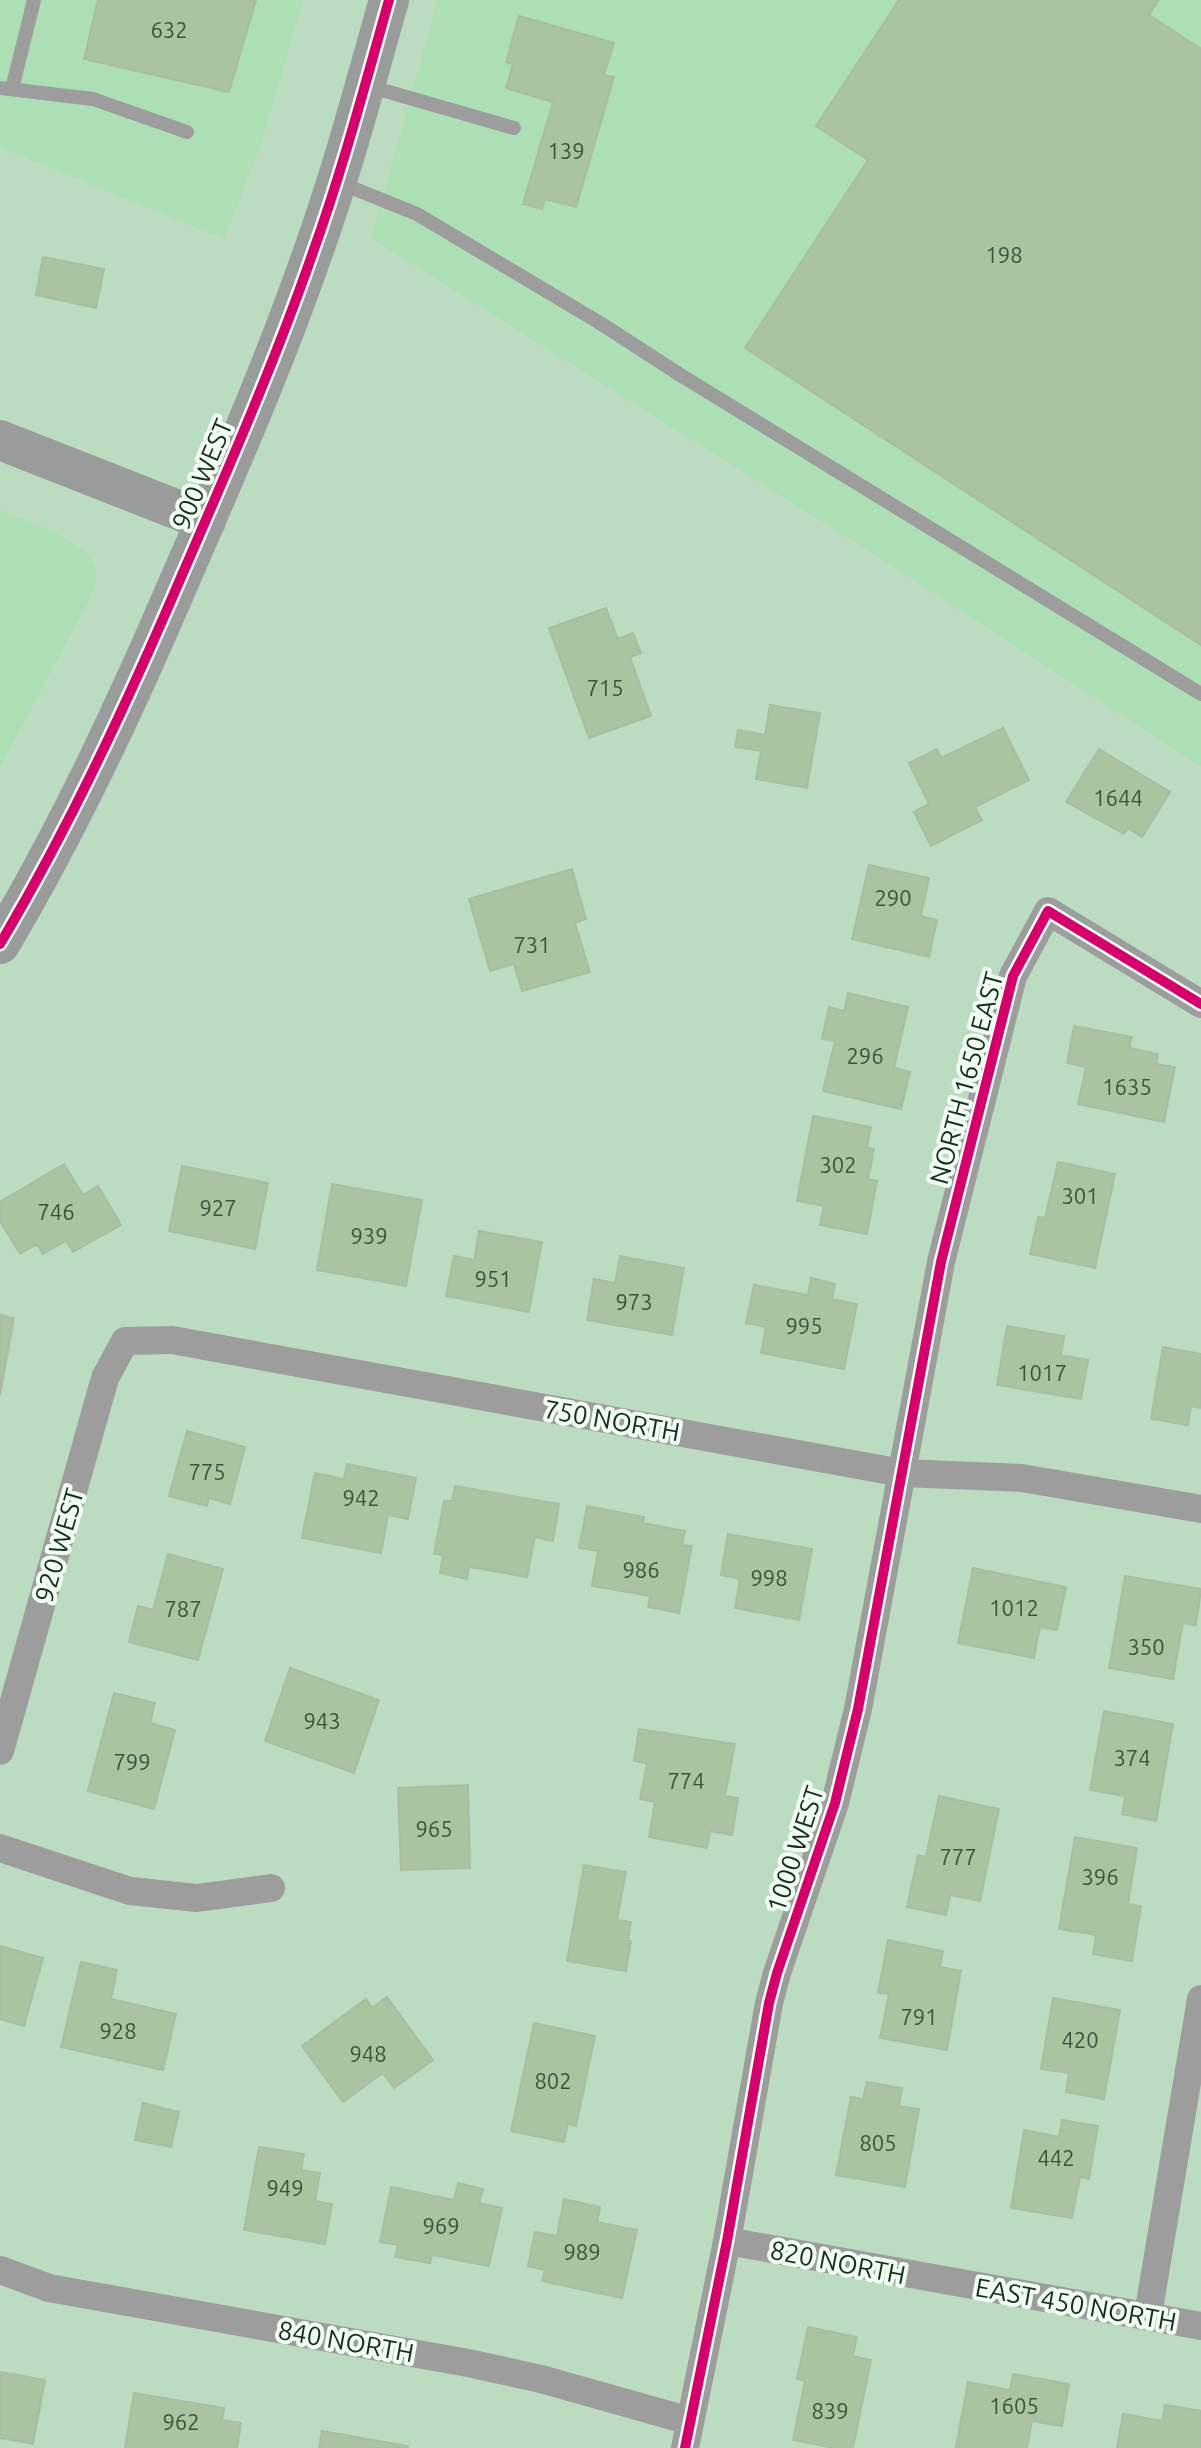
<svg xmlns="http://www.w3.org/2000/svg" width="1201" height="2448" viewBox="0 0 1201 2448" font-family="Ubuntu,sans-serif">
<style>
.built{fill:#acdfb4}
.building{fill:#aac3a0;stroke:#a8bda4;stroke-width:2}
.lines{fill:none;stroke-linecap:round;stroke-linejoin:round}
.lane{stroke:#9d9d9e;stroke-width:14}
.street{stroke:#9d9d9e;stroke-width:28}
.secondary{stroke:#999c9b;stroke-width:40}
.cycleway-casing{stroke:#f1fdf3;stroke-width:15}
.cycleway{stroke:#d6006c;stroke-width:10}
.labels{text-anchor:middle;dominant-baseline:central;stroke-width:8;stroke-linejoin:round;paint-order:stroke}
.number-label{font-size:22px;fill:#3b533c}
.street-label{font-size:26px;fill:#162e1b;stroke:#f1fdf3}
</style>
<rect width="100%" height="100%" fill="#bbdcc0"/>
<path class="built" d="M0,0H303L261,144L224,239L0,147Z
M438,0H1201V767L886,562L371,238Z
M0,510L61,535L88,554L96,569L95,587L86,606L0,767Z"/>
<path class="building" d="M98,0H256L229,92L84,59Z
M899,0H1158L1149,15L1201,49V645L745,348L868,160L816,126Z
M519,16L614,43L604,75L614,77L576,207L545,199L542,209L523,204L553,102L506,88L513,64L506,62Z
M43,257L104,269L96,308L36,295Z
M606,608L618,639L633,633L641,653L630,657L651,716L589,738L549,628Z
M770,705L820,713L807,788L756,779L761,751L735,747L738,730L765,735Z
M1003,728L1029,780L975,807L982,820L931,846L914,812L929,804L909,763L937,749L941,758Z
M1099,749L1170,792L1142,837L1128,828L1124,834L1066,802Z
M869,865L929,878L921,916L937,920L929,957L852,939Z
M572,869L586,919L575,923L590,972L522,991L514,964L490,971L469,899Z
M848,993L908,1007L894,1068L910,1072L901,1109L823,1091L835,1041L822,1039L829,1007L844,1011Z
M1074,1026L1132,1037L1129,1048L1158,1054L1156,1064L1175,1067L1164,1122L1078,1104L1086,1067L1067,1063Z
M813,1116L871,1127L867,1148L874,1149L868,1179L877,1181L867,1234L820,1225L824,1206L797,1201Z
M1058,1162L1115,1174L1095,1268L1030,1254L1038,1217L1045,1218Z
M64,1164L83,1195L98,1186L121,1225L73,1252L66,1241L43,1254L37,1244L20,1254L0,1221V1202Z
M182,1166L268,1183L255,1249L169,1231Z
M332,1184L422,1200L406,1286L317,1270Z
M479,1231L542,1242L529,1312L446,1296L454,1256L474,1260Z
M620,1256L684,1268L672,1335L587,1320L594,1279L615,1283Z
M811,1278L835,1284L832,1299L857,1304L844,1369L761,1353L766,1327L746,1323L754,1285L808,1295Z
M0,1315L14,1318L0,1395Z
M1007,1326L1064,1336L1061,1355L1088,1360L1081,1399L997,1385Z
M1163,1347L1201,1354V1408L1191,1406L1188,1425L1151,1419Z
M187,1431L245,1447L230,1504L209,1498L207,1506L169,1496Z
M347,1464L416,1478L408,1519L388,1515L381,1553L302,1538L315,1473L344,1479Z
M455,1486L559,1504L553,1541L535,1537L527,1577L469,1567L467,1579L440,1573L443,1555L434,1554L444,1501H452Z
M587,1506L644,1517L643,1523L685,1531L682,1545L692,1546L679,1613L648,1607L650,1596L592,1586L598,1551L579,1548Z
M728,1534L812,1549L799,1620L735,1608L740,1579L721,1575Z
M168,1554L223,1569L198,1660L129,1642L138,1606L153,1610Z
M973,1568L1066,1587L1057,1630L1040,1627L1034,1658L958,1643Z
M1125,1576L1201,1589L1196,1625L1183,1623L1173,1679L1109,1668Z
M290,1668L379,1700L354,1773L265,1741Z
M114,1693L155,1703L150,1723L175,1730L154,1809L88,1791Z
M1104,1711L1173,1724L1156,1821L1122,1814L1125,1796L1090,1790Z
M639,1729L735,1744L725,1796L738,1798L732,1835L710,1831L707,1848L649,1837L655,1802L640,1799L647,1763L634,1761Z
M468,1785L470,1868L401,1870L398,1788Z
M939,1796L999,1809L980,1901L950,1895L946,1915L907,1907L918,1855L926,1857Z
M1075,1837L1137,1848L1128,1904L1141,1906L1132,1961L1093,1954L1096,1935L1059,1929Z
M584,1865L626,1872L617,1920L631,1922L628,1941H631L626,1971L567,1961Z
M888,1940L943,1951L940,1967L961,1971L947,2050L880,2038L889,1994L878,1993Z
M0,1946L43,1958L24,2026L0,2019Z
M81,1962L117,1970L111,1999L176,2014L163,2070L61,2047Z
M387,1997L433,2060L394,2088L383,2073L343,2102L302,2046L366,1999L372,2008Z
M1053,1998L1120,2010L1104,2099L1066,2092L1069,2073L1041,2069Z
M534,2023L595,2036L576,2126L568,2124L564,2142L511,2131Z
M867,2082L902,2088L899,2106L919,2109L905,2187L836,2175L851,2097L863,2099Z
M143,2103L179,2112L171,2147L135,2140Z
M1062,2120L1098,2126L1089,2179L1080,2177L1072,2218L1011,2208L1024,2130L1059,2137Z
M259,2147L304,2154L301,2170L320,2173L315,2201L332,2204L325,2244L244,2230Z
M458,2183L483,2189L479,2203L502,2208L489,2266L432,2255L430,2263L395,2257L398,2245L380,2242L391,2187L454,2200Z
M564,2199L600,2207L597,2222L637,2230L622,2298L542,2281L545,2270L528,2266L535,2232L557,2236Z
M808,2327L857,2337L853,2356L871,2360L853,2448H834L793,2440L805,2381L797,2379Z
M0,2372L45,2380L33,2444L0,2438Z
M1013,2374L1069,2384L1062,2426L1032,2421L1027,2448L956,2447L968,2382L1010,2390Z
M134,2393L224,2408L222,2420L241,2423L237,2448H125Z
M1165,2405L1201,2411V2448H1117L1123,2414L1162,2421Z
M322,2431L408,2446V2448H319Z"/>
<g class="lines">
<path class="lane" d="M368,86L514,128
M0,88L93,99L187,132
M12,89L34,0
M340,183L417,214L600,323L682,376L1201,694"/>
<path class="street" d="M0,1751L105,1378L125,1341L172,1340L902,1473L1022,1478L1201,1509
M0,1848L130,1891L197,1898L271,1888
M727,2241L1201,2326
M0,2270L49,2288L468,2363L541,2379L690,2421
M1148,2315L1201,1999
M685,2448L727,2241L769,2003L777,1973L835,1803L858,1709L941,1262L1013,976L1048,911L1201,1004"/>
<path class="secondary" d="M0,440L206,521
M0,944C70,826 128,701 182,575C228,469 274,364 312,255C342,172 365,85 389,0"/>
<g class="cycleway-casing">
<path id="cycleway" d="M0,944C70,826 128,701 182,575C228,469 274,364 312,255C342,172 365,85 389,0
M685,2448L727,2241L769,2003L777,1973L835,1803L858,1709L941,1262L1013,976L1048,911L1201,1004"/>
</g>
<use href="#cycleway" class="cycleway"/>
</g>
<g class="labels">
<g class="number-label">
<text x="169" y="29">632</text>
<text x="566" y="150">139</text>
<text x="1004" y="254">198</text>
<text x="605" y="687">715</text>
<text x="1118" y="797">1644</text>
<text x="893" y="897">290</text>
<text x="532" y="944">731</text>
<text x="865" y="1055">296</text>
<text x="1127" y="1086">1635</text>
<text x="838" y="1164">302</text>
<text x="1080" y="1195">301</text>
<text x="218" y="1207">927</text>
<text x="56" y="1211">746</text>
<text x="369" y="1235">939</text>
<text x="493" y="1278">951</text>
<text x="634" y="1301">973</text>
<text x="804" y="1325">995</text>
<text x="1042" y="1372">1017</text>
<text x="207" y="1471">775</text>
<text x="361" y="1497">942</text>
<text x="641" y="1569">986</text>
<text x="769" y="1577">998</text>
<text x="1014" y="1607">1012</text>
<text x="183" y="1608">787</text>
<text x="1146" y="1646">350</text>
<text x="322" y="1720">943</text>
<text x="1132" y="1757">374</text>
<text x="132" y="1761">799</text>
<text x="686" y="1780">774</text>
<text x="434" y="1828">965</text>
<text x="958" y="1856">777</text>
<text x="1100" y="1876">396</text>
<text x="919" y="2016">791</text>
<text x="118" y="2030">928</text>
<text x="1080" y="2039">420</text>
<text x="368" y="2053">948</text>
<text x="553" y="2080">802</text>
<text x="878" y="2142">805</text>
<text x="1056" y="2157">442</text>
<text x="285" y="2187">949</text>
<text x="441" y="2225">969</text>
<text x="582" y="2251">989</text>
<text x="1014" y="2405">1605</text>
<text x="830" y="2410">839</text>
<text x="181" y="2421">962</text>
</g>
<g class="street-label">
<text transform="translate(202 474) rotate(-67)">900 WEST</text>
<text transform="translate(966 1078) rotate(-75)">NORTH 1650 EAST</text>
<text transform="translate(612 1420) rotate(10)">750 NORTH</text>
<text transform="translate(59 1545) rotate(-74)">920 WEST</text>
<text transform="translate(795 1849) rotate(-72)">1000 WEST</text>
<text transform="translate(838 2262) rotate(11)">820 NORTH</text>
<text transform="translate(1076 2304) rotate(10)">EAST 450 NORTH</text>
<text transform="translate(346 2341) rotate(10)">840 NORTH</text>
</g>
</g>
</svg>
